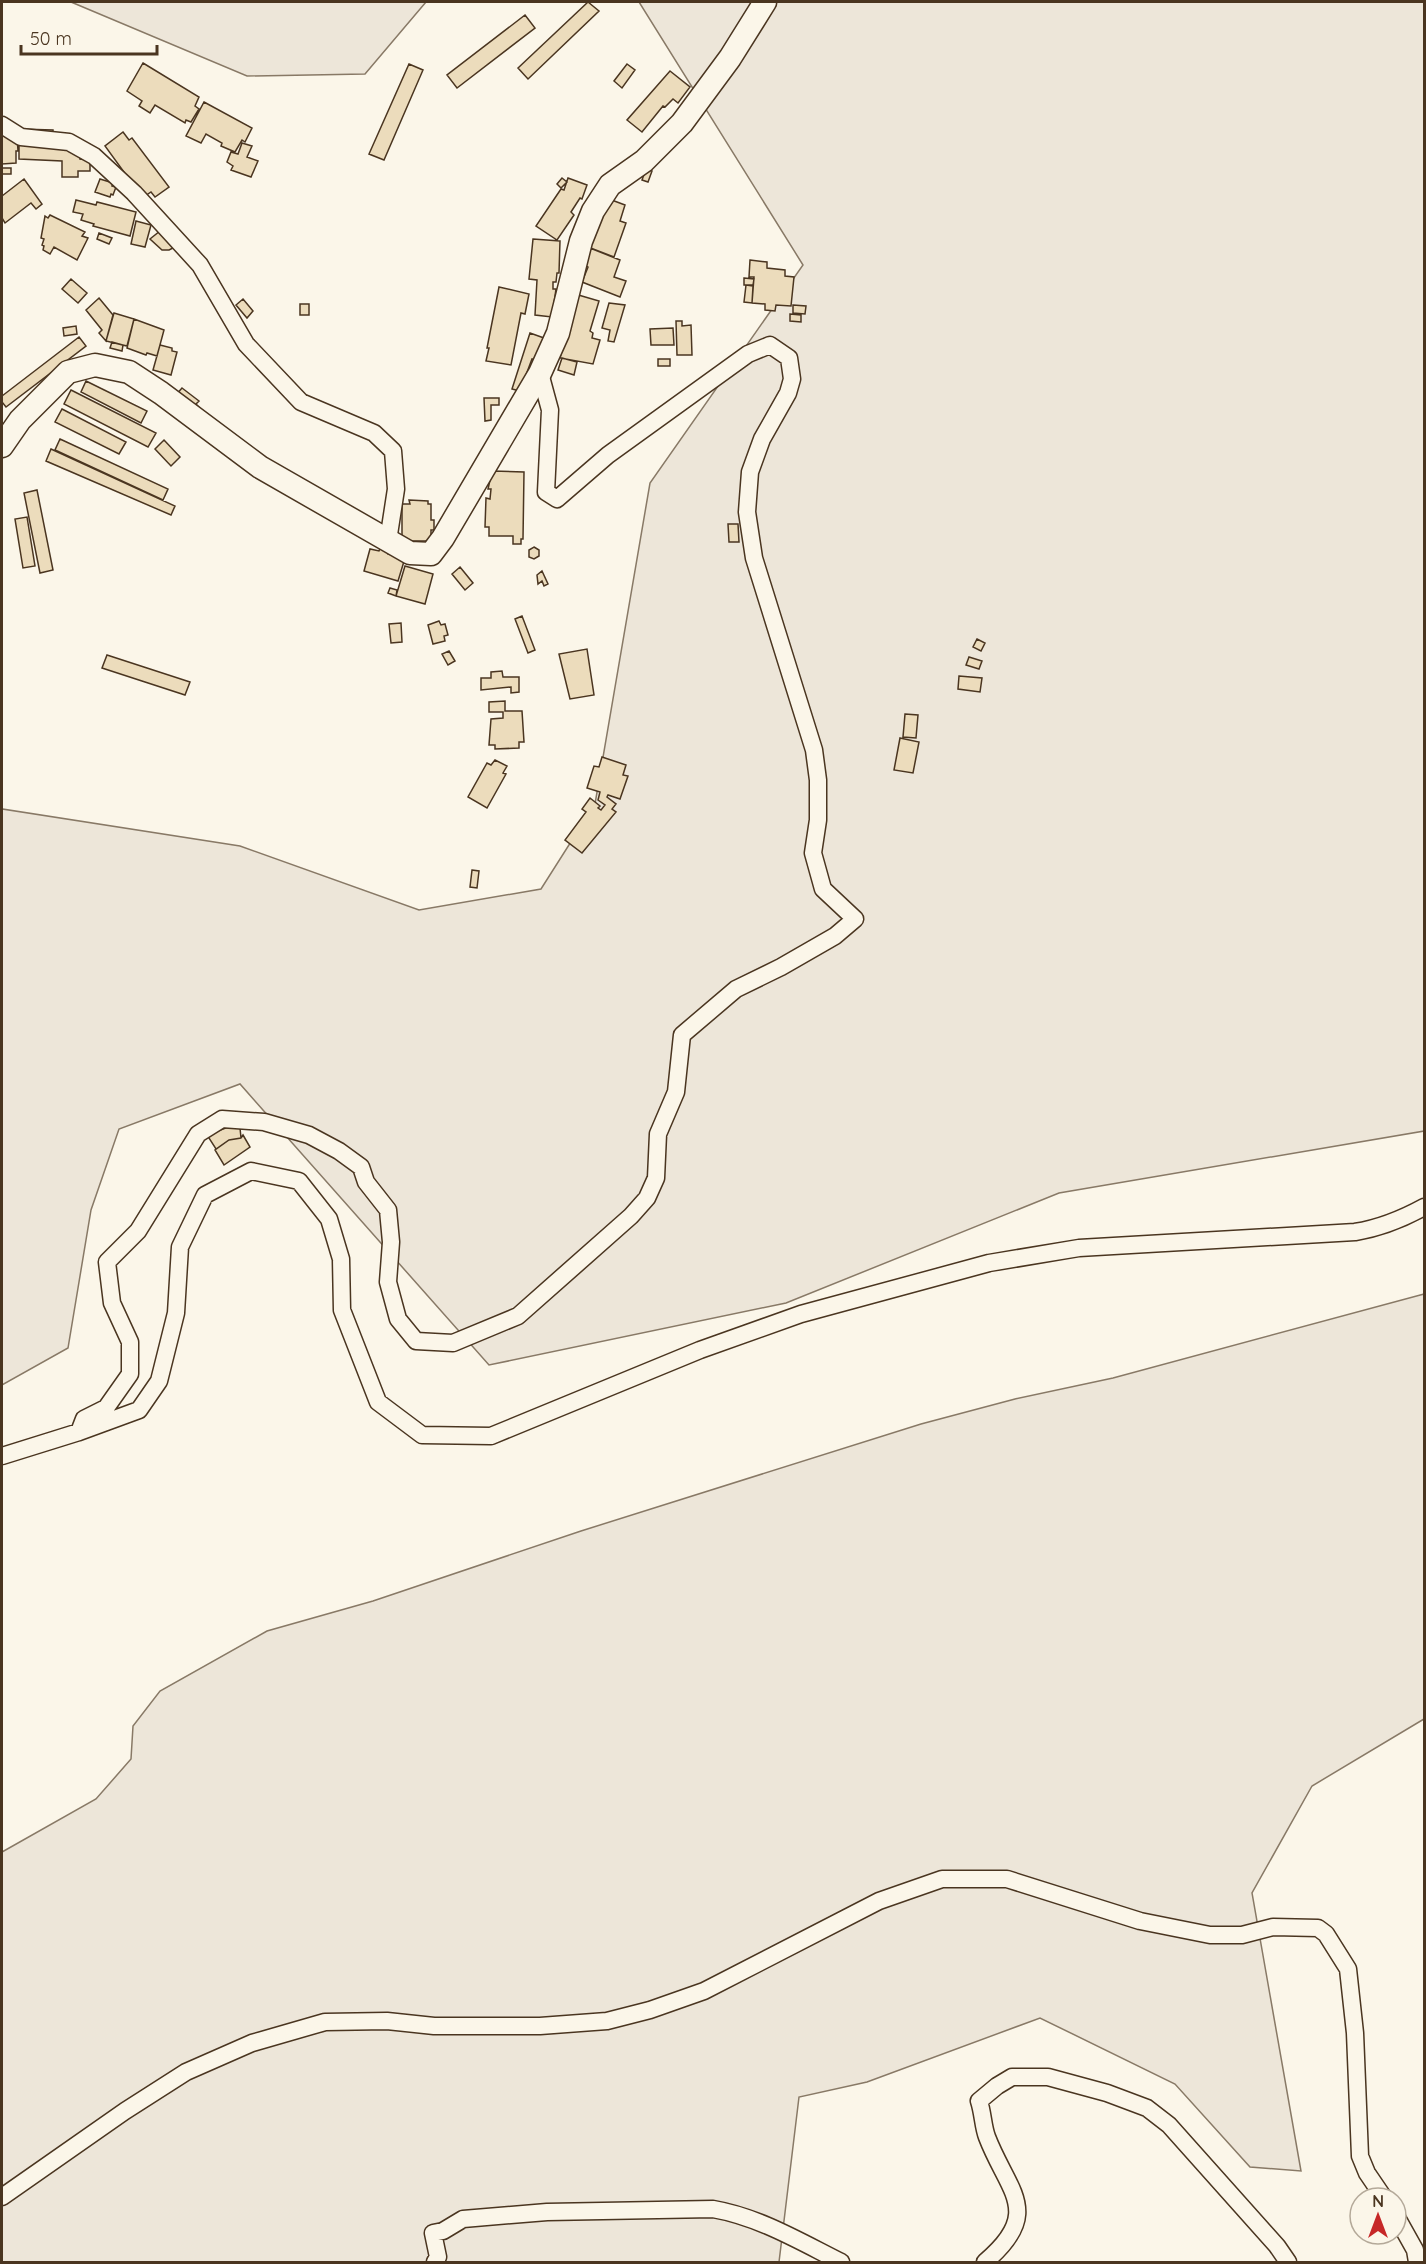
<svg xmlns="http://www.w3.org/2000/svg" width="1426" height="2264" viewBox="0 0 1426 2264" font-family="Quicksand,sans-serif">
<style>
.green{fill:#ede6d9;stroke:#887966;stroke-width:1.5}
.building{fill:#ecdcbc;stroke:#4a3520;stroke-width:1.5}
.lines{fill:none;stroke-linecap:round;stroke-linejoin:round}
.street-casing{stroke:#4a3520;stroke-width:19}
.secondary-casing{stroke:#4a3520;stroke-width:25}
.street{stroke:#fbf6e9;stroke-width:16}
.secondary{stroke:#fbf6e9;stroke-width:22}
</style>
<rect width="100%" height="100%" fill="#fbf6e9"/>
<path class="green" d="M71,2H426L365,74L247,76Z
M639,2H1424V1131L1059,1193L786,1303L489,1365L240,1084L119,1129L91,1210L68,1348L2,1385V809L240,846L419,910L541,889L595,804L650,483L803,265Z
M1424,1294V1719L1312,1786L1252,1893L1301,2171L1250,2167L1175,2084L1040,2018L867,2082L799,2097L779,2262H2V1852L96,1799L131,1759L133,1726L160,1691L267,1631L373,1601L581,1531L921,1424L1015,1399L1113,1378Z"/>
<path class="building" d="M588,2L599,11L528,79L518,68Z
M525,15L535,28L457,88L447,75Z
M143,63L199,97L195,106L199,109L191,122L186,120L185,123L155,105L150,113L139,106L142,101L127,91Z
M409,64L423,70L384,160L369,154Z
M627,64L635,70L622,88L614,81Z
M670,71L690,87L678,103L673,99L665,107L663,106L642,132L627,120Z
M204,102L252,128L245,142L242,140L235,152L221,146L222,143L206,134L201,143L186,136Z
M19,129L53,130V133H64L63,143L80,144V159L90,160V171H78V177H62V161L19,159Z
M123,132L129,140L132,138L169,187L155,197L151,192L142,198L121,174L124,172L105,146Z
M2,134L17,136L18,151H16V163L2,164Z
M242,143L252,146L247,157L258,161L251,177L231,170L233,166L227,162L231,152L238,154Z
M2,168H11V174H2Z
M646,169L652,171L648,182L642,180Z
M562,178L567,182L561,188L557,184Z
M568,178L587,185L582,199L580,198L571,212L574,215L557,240L536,226L561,189L564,190Z
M24,179L42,204L36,209L31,203L5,223L2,218V196Z
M100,179L113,183L112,186L116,187L113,195L111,194L110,197L95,192Z
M609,199L625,205L620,221L626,223L614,257L588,247Z
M76,200L96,205L97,202L136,212L130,236L93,226L94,224L81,220L83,214L73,212Z
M50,215L85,232L82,236L88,238L77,260L54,247L50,254L43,250L44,246L42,245L44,239L41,238L45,216L48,218Z
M136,221L151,225L145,247L131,244Z
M160,231L175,247L169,250H162L150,239Z
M99,233L112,238L109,244L97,239Z
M533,239L560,241L559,273H557L556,282H553V289H556L552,317L535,315L537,280L529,279Z
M590,248L620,260L614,277L626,281L620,297L582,282L588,267L584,265Z
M750,260L767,262V268L785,270V276L794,277L791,306L776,305L775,311L765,310V304L752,303L754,277H749Z
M744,278L754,279L753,285H744Z
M71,279L87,293L78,303L62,289Z
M746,285L753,286L752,303L744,302Z
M499,287L529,294L525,314L521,313L511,365L486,361L489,348H487Z
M575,294L599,301L590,331L593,333L592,338L600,340L593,364L560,358Z
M99,298L113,315L106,341L99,333L102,330L86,310Z
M243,299L253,311L247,318L236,305Z
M609,303L625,305L614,342L608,341L610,330L602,328Z
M300,304H309V315H300Z
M793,305L806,306L805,314L793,313Z
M114,313L134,319L127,346L106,341Z
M790,314L801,315V322L790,321Z
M134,319L164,330L157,356L147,353L146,355L127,348Z
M676,321H682V326L691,325L692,355H677Z
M76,326L77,334L64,336L63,328Z
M673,328L674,345H651L650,329Z
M530,333L544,338L536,360L532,359L520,391L512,389Z
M79,337L86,346L6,407L2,402V396Z
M112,342L123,345L122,351L110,348Z
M160,345L172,348V351L177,352L171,375L153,370Z
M562,358L577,362L574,375L558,370Z
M658,359H670V366H658Z
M86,381L147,411L141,423L81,392Z
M182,388L199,401L196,404L203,412L175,396Z
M71,390L156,433L148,447L64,404Z
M484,398H499V405H491V420L485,421Z
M62,409L126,442L119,454L55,422Z
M60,439L168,489L163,500L55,450Z
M164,440L180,457L171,466L155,449Z
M51,449L175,506L171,515L46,461Z
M492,471L524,472L523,539H521V544H513V536H489V527H485L486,498L490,499L491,489H488Z
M37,490L53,570L40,573L24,493Z
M409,500L428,501V504H431V520H434V530H431V541H402V504H410Z
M27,517L35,566L23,568L15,519Z
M728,524H738L739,542H729Z
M381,546L389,549L388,554L405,558L398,581L364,571L370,549L379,551Z
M534,547L539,550V556L534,559L529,557V550Z
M405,566L433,574L425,604L396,596Z
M460,567L473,583L465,590L452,574Z
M542,571L548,584L544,586L542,581L538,584L537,575Z
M390,588L397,590L396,596L388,593Z
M522,616L535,650L528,653L515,619Z
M439,621L441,625L445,624L448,635L444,636L445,641L433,644L428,625Z
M401,623L402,642L391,643L389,624Z
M977,639L985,643L981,651L973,647Z
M587,649L594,695L570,699L559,654Z
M449,651L455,661L448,665L442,654Z
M107,655L190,682L185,695L102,668Z
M969,657L982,661L979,669L966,665Z
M502,671L503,677H519V692L511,693V687L481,690V678H491V672Z
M959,676L982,678L980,692L958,689Z
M505,701V711H522L524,742H519V748L495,749V745H489L491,719L503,718V712H489V702Z
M905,714L918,715L916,738L903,737Z
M900,738L919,742L913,773L894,770Z
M602,757L626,765L623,775L628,776L620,799L608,795L607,797L616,804L612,809L616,812L582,853L565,840L586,812L582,809L590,798L600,806L598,808L601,810L605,805L598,800L600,792L587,788L594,766L599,767Z
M495,760L507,766L503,773L506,774L487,808L468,797L487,763L491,765Z
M472,870L479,871L477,888L470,887Z
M231,1126L240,1128L241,1138L229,1140L216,1149L207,1135Z
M243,1135L250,1147L224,1165L215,1150L229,1140L241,1138Z"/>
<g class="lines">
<g class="street-casing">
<path id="street" d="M2,125L21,137L69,142L94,156L134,193L200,265L246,344L301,402L374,433L393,451L396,489L388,541
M79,1432L84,1419L106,1408L130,1374V1342L112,1303L107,1262L138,1231L198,1134L222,1119L264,1122L309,1135L339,1151L361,1167L366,1182L388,1210L391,1242L388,1282L398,1319L416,1341L453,1343L518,1316L631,1216L647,1198L656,1178L658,1134L676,1092L682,1035L736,989L781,967L835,936L855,919L823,889L813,853L818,820V780L814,750L754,558L747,512L750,472L762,439L788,393L792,379L789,358L770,345L748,354L608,455L557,499L546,492L550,410L540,373
M2,1456L79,1432L139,1410L159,1381L176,1313L180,1247L205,1195L251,1171L299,1181L329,1219L341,1259L342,1310L378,1402L422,1435L491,1436L700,1350L801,1314L989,1263L1079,1248L1355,1232C1380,1228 1402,1219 1424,1207
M2,2197L125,2111L186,2072L252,2043L325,2022L387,2021L434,2026H540L607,2021L650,2010L704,1991L879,1901L942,1879H1007L1140,1921L1210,1935H1242L1273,1927L1318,1928L1326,1934L1348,1969L1355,2033L1360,2156L1367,2173L1384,2198
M1396,2216L1415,2250L1417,2262
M435,2262L438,2257L433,2233L443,2231L463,2219L547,2212L713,2209C759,2217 799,2241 841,2262
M985,2262C1044,2212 1008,2192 987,2137C983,2127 983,2113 979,2101L997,2086L1012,2077H1048L1107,2093L1147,2108L1169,2125L1277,2246L1288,2262"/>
</g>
<g class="secondary-casing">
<path id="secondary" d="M2,446L20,420L68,372L95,365L129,372L161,393L260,467L410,553L431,554L443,538L540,373L558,333L581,241L593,211L610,185L644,161L682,123L730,58L765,2"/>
</g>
<use href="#street" class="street"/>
<use href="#secondary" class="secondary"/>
</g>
<rect width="1426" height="2264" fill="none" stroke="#4a3520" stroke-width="6"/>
<g transform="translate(1378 2216)"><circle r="28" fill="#fbf6e9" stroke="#b4a999" stroke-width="1.5"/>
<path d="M0-4.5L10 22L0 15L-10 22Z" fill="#c62828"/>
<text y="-9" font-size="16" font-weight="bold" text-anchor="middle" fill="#4a3520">N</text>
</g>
<path d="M21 45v9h136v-9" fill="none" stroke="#4a3520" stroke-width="3"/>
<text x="30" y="45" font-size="18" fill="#4a3520" stroke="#fbf6e9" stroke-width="4.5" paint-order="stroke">50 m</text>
</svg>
